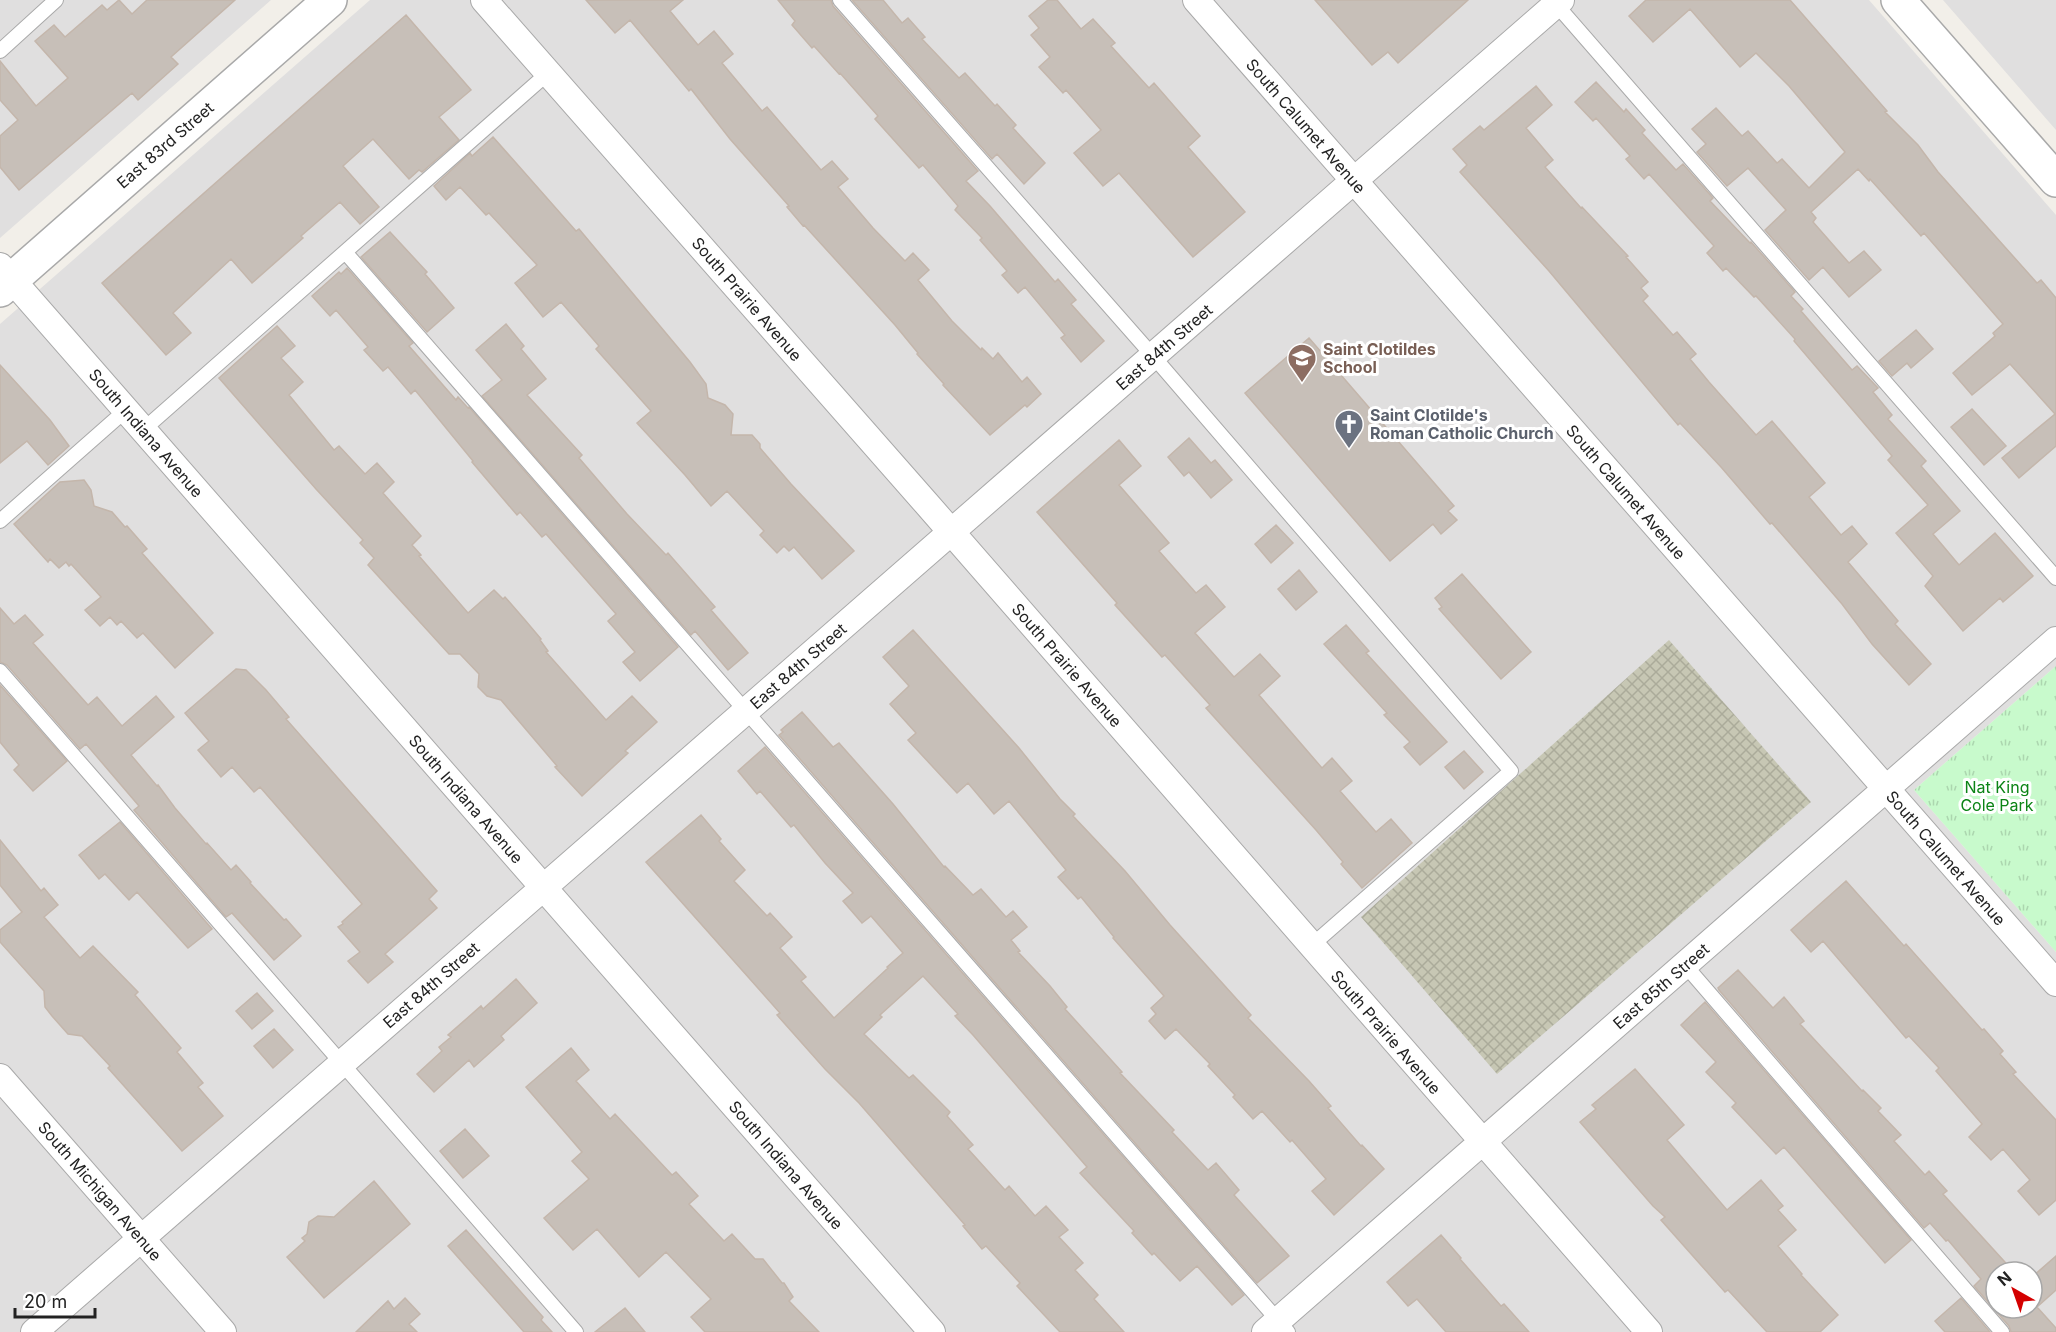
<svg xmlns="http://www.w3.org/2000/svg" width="2056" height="1332" viewBox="0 0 2056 1332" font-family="Inter,sans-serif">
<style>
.residential{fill:#e0dfdf;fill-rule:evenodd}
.construction{fill:url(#construction-cross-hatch)}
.park{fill:url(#park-tufts)}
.building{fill:#c7bfb8;stroke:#c4b6ab;stroke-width:1.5}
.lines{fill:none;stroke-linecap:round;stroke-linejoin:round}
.service-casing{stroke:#a9a9a9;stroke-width:16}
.minor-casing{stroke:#a9a9a9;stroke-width:28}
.tertiary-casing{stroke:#a9a9a9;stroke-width:36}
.service{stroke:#fff;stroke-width:14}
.minor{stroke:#fff;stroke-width:26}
.tertiary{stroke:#fff;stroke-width:33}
.labels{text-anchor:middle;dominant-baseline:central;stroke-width:6;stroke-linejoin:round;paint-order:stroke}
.street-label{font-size:16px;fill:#222;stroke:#fff}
.education-label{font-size:16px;font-weight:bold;fill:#785e54;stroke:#fff;text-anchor:start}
.worship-label{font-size:16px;font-weight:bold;fill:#5b616d;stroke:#fff;text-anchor:start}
.park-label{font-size:16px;fill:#0c8416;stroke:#fff}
</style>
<defs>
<pattern id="construction-cross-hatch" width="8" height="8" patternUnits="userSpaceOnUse" patternTransform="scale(1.5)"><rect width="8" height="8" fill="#c7c7b4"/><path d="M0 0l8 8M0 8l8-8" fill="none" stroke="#abab9a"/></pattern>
<pattern id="park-tufts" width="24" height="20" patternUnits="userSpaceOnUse" patternTransform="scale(1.5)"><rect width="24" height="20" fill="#c8facc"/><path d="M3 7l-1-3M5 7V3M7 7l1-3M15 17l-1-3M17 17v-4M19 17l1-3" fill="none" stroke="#acd6af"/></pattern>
</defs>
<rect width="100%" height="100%" fill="#f2efe9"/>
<path class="residential" d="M0,0H271L0,238Z
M370,0H1869L2056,215V666L1914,790L2056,952V1332H0V324ZM1996,1272H2032V1308H1996Z
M1943,0H2056V130Z"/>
<path class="construction" d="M1669,640L1811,802L1497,1074L1361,917Z"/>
<path class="park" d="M2056,666V952L1914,790Z"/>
<path class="building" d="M119,0L132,14L147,0H235L171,57L178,64L138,100L132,93L19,190L0,167V136L18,120L0,100V61L36,106L68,78L35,41L54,25L65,37L102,5L107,10Z
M586,0H683L670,11L698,45L714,31L733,54L722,63L762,111L767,107L821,170L832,161L848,179L838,187L873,228L905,261L913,253L929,270L918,280L952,321L981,350L982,348L993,359L998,353L1022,382L1027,377L1041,394L1027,407L1025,405L990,435L943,385L944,384L917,354L918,353L895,325L804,225L803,226L787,207L789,206L730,139L691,89L689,91L630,20L615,33Z
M778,0H831L833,6L978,171L966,181L990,206L1055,282L1058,279L1076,300L1071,304L1104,341L1081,362L1061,338L1065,335L1025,287L1018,293L1002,275L1007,271L980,240L982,238L955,210L958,206L923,165L919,168L875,119L878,116L840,73L839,74L814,46L812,48L792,25L795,21Z
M852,0H883L902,23L908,18L925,37L922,39L959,78L965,73L995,106L997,104L1016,125L1013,128L1045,163L1024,184L997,154L992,159Z
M1048,0H1057L1081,29L1093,19L1115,43L1111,46L1149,88L1154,83L1200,136L1188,147L1245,212L1193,257L1119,173L1103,186L1074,153L1101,130L1066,90L1063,93L1039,67L1050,57L1031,35L1039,28L1029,16Z
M1315,0H1468L1398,63L1388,52L1372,65Z
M1646,0H1790L1887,111L1885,112L1918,145L1938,172L2037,283L2041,280L2056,298V446L2019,478L2002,458L2055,414L2010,364L1972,395L1953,373L1995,336L1993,333L2003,324L1924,233L1921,236L1870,179L1869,181L1858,169L1811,212L1816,218L1813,222L1849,263L1864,251L1881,270L1849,297L1823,267L1809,280L1765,230L1786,210L1748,168L1727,186L1697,152L1706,144L1692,129L1716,108L1742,136L1748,131L1777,163L1782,159L1809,188L1845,152L1789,86L1756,53L1740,67L1690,9L1653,42L1629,16Z
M406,15L471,90L439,117L459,140L422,172L419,170L409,179L373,139L343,166L379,207L360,224L340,202L301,236L303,238L252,283L231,259L173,313L191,333L166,355L102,283Z
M1596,82L1624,112L1626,109L1645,130L1642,133L1676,170L1683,164L1713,198L1710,201L1750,243L1751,242L1795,292L1791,296L1803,309L1801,311L1852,370L1857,366L1878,388L1873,392L1892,415L1888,419L1926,461L1921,466L1960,511L1933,534L1959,565L1995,533L2033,576L2003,602L2000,598L1963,631L1925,586L1933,576L1896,533L1928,505L1888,460L1892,456L1794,341L1795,339L1756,296L1754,297L1726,268L1723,271L1707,253L1714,246L1649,174L1644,179L1626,159L1630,156L1596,118L1593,121L1575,102Z
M1536,86L1552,105L1526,128L1553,160L1545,167L1581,208L1582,207L1628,256L1626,257L1648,282L1641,288L1648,296L1643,301L1673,335L1677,332L1696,354L1690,359L1709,382L1756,435L1772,421L1825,483L1809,497L1841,535L1852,526L1867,544L1848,562L1898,621L1895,624L1931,664L1909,685L1872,644L1842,604L1772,523L1770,524L1721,467L1680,423L1678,425L1549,271L1460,172L1467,165L1453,149L1480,126L1484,130Z
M493,137L576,231L579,229L690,362L706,384L708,398L725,405L733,414L731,435H752L760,444V448L791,484L854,551L822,579L794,547L789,551L784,546L777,553L760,535L764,531L727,491L711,506L685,475L637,423L651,411L596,349L599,346L561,302L543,317L515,283L537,265L489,213L486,215L460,187L446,200L434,186L470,153L472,156Z
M390,232L427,272L425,274L454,308L427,332L361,257Z
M347,268L413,343L409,346L456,400L458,397L468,408L469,407L678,647L640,681L623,662L635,652L608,621L616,614L546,534L542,537L520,512L517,515L472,462L473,461L415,390L411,394L388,367L383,371L364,350L368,347L336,310L330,316L312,296L339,272L341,274Z
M506,324L524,346L521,349L546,379L527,395L582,455L579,458L627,514L666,555L668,553L715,607L711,610L748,653L728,670L695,631L691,635L482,396L502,380L476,350Z
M277,326L295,346L281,358L303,382L289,395L334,450L339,446L365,474L377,463L394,482L383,493L421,536L412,545L421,555L419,556L468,613L494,590L503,599L505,597L525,620L541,639L540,640L548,651L546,652L606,720L632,696L657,722L625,751L628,753L582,796L555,767L557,766L501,700L487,696L478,687L479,674L460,654H449L368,565L374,558L360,543L363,540L316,489L219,378Z
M1916,330L1933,349L1911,368L1907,363L1892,376L1879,361Z
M1309,338L1454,506L1448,511L1457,520L1441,534L1433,524L1390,561L1245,393Z
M0,365L50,420L69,446L48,465L27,441L0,463Z
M1972,409L2006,446L1984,465L1951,427Z
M1189,438L1211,463L1215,460L1232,480L1211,498L1189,472L1184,476L1168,457Z
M1119,440L1141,466L1119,485L1169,543L1159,551L1196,593L1206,585L1225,607L1195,633L1234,677L1260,654L1280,676L1259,695L1322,768L1332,758L1352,781L1340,791L1376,832L1391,819L1412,843L1362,888L1341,864L1343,862L1316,830L1206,708L1210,705L1165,655L1162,657L1115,605L1117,603L1037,512Z
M84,480L91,490L94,506L112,512L125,527L127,526L147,549L142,553L213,633L175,668L143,633L137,638L121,621L117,625L110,617L100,626L85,610L101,597L71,564L69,566L66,562L59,568L50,559L48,562L14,524L60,482Z
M1276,525L1293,543L1271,563L1255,544Z
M1299,570L1317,592L1296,610L1278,589Z
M1462,574L1531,652L1501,679L1439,609L1442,607L1435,598Z
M0,608L14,624L25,615L43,635L33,643L88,705L97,697L122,726L156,696L174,717L131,755L157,786L158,785L175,808L206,844L207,843L231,870L236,865L251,882L250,883L284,920L286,919L301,936L274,960L232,913L226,917L134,810L139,806L86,744L80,749L7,665L0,662Z
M1346,625L1369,651L1366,653L1447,742L1420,765L1404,747L1410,742L1384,715L1387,713L1324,644Z
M913,630L1019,748L1060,799L1075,814L1073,816L1125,871L1170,925L1251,1015L1248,1018L1309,1081L1331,1106L1328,1108L1361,1146L1362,1145L1384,1169L1334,1215L1312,1191L1326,1179L1292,1140L1290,1142L1262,1111L1253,1119L1233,1097L1235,1095L1208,1066L1210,1064L1176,1029L1165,1039L1149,1021L1156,1014L1151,1008L1164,996L1113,938L1114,937L1081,897L1078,899L1058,877L1066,870L1009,801L994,814L968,783L957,793L908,740L916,733L890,704L909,686L883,657Z
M236,669L246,670L266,690L289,717L286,719L437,891L429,899L437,908L385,954L393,962L368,983L348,961L360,952L338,927L343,924L342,922L362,904L260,787L254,792L232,767L221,777L198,750L209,741L185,713Z
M0,685L67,761L33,791L14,770L19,765L0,742Z
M802,712L833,747L839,743L893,804L944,867L945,866L973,895L981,889L1006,917L1013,911L1027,927L1011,940L1020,951L1018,952L1050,986L1067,1007L1065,1009L1122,1072L1120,1073L1174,1130L1172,1132L1208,1170L1216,1163L1239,1190L1234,1195L1289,1256L1257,1283L779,735L783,732L781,730Z
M765,747L1244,1295L1232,1305L1197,1266L1180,1281L1154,1253L1152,1255L1132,1233L1134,1231L1080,1173L1087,1167L973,1035L955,1016L958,1014L923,976L880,1015L882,1017L864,1034L909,1078L913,1075L950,1112L947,1116L973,1145L968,1149L1005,1190L1009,1186L1035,1216L1046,1206L1068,1230L1059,1237L1083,1263L1075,1270L1098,1295L1094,1299L1124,1332H1060L1017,1286L1020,1283L986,1246L982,1249L963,1226L965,1225L859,1103L825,1069L777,1015L780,1013L646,862L701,815L721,839L719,841L745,870L734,881L767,916L770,913L792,937L780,948L806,977L801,981L834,1018L888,968L887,967L903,953L871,916L862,923L843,901L853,893L825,863L794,825L791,827L760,791L757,794L738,771Z
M1464,751L1483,772L1464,789L1445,767Z
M120,822L212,929L188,948L137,892L129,900L105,874L99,879L79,855Z
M0,840L41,891L44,888L58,905L44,917L80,958L93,946L138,992L135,995L181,1048L177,1052L203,1083L198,1087L223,1116L182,1151L108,1068L110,1066L82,1036L68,1034L52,1016L45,1007L44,991L0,942V930L22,912L0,885Z
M1846,881L1904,946L1906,944L1982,1030L1984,1029L2003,1051L2000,1054L2016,1072L2013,1074L2056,1120V1200L2039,1215L2018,1191L2030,1180L2003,1149L1991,1160L1969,1137L1982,1124L1936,1071L1939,1068L1909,1036L1906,1038L1823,941L1811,952L1791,930Z
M1738,970L1773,1008L1784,997L1804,1021L1800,1024L1862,1091L1863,1090L1881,1108L1878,1111L1901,1135L1894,1141L1925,1175L1929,1171L1947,1191L1943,1194L2014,1272H1996V1308H2032V1277L2056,1256V1290L2037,1307L2056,1328V1332H2011L2009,1326L1974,1286L1981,1279L1948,1240L1946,1241L1930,1223L1924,1228L1719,990L1718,988Z
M516,979L537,1003L501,1036L504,1040L474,1067L469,1060L434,1092L417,1074L442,1051L439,1047L451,1037L448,1035L481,1006L483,1009Z
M257,993L273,1011L252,1029L236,1011Z
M1705,1002L1911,1240L1885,1263L1784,1147L1776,1154L1732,1107L1736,1103L1706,1072L1716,1062L1681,1025Z
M274,1029L293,1050L273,1068L254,1046Z
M571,1048L589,1070L576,1081L610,1119L615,1114L672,1175L676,1172L698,1196L689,1204L724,1241L732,1234L755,1259H763L782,1283H784L793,1297L789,1301L819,1332H705L691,1317L711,1299L666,1252L639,1277L597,1229L573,1250L544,1218L589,1179L572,1161L582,1152L526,1087Z
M1635,1069L1684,1125L1667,1140L1727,1210L1761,1180L1783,1206L1778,1210L1796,1230L1778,1246L1802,1274L1801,1275L1838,1315L1820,1332H1767L1728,1290L1725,1292L1700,1264L1661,1220L1665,1217L1653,1206L1580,1122L1596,1109L1592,1105Z
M465,1129L489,1156L463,1178L440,1151Z
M374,1181L410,1224L324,1298L287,1257L305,1241L302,1238L307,1234L309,1222L318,1216L334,1217Z
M466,1230L543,1317L541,1320L552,1332H524L448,1246Z
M1441,1235L1461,1258L1460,1259L1501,1306L1504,1304L1529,1332H1446L1417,1299L1408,1306L1387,1282Z
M405,1298L420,1314L409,1324L417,1332H356L388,1301L394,1309Z
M1961,1298L1990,1332H1945L1935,1321Z
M625,1308L645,1332H595Z"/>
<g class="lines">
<g class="service-casing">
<path id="service" d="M840,0L1153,356L1511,771L1311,946
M1554,2L2056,578
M0,51L56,0
M345,252L1288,1332
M143,430L548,73
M0,521L126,410
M0,671L576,1332
M1685,965L2002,1332"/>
</g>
<g class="minor-casing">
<path id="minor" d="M484,0L926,503L1649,1332
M1196,0L2056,983
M0,266L932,1332
M0,1077L223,1332
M34,1332L1561,0
M1265,1332L2056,640"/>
</g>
<g class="tertiary-casing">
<path id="tertiary" d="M1898,0L2056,180
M0,290L330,0"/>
</g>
<use href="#service" class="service"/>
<use href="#minor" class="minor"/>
<use href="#tertiary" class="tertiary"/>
</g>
<defs>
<g id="school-pin" transform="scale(1.5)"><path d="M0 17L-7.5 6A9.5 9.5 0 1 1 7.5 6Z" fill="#8d6e63" stroke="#fff"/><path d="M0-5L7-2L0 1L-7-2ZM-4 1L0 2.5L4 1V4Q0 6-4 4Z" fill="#fff"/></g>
<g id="church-pin" transform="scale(1.5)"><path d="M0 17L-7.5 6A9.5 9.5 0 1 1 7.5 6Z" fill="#6b7280" stroke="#fff"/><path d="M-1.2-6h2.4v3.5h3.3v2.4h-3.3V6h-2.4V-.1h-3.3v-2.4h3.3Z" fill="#fff"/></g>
</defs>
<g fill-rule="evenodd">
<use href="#school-pin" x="1302" y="358"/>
<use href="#church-pin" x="1349" y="424"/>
</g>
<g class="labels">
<g class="street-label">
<text transform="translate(1306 126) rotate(49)">South Calumet Avenue</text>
<text transform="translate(165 145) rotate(-41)">East 83rd Street</text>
<text transform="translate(747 299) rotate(49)">South Prairie Avenue</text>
<text transform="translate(1164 347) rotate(-41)">East 84th Street</text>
<text transform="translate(146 433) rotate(49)">South Indiana Avenue</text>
<text transform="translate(1626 492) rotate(49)">South Calumet Avenue</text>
<text transform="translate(1067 665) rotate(49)">South Prairie Avenue</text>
<text transform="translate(798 666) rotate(-41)">East 84th Street</text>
<text transform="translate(466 799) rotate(49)">South Indiana Avenue</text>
<text transform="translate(1946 858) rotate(49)">South Calumet Avenue</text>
<text transform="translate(431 985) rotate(-41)">East 84th Street</text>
<text transform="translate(1661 986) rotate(-41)">East 85th Street</text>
<text transform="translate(1386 1032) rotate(49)">South Prairie Avenue</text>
<text transform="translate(786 1165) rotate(49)">South Indiana Avenue</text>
<text transform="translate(100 1191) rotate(49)">South Michigan Avenue</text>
</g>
<g class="education-label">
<text x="1323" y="349">Saint Clotildes<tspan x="1323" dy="18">School</tspan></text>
</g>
<g class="worship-label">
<text x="1370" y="415">Saint Clotilde's<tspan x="1370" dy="18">Roman Catholic Church</tspan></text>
</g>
<g class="park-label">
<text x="1997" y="787">Nat King<tspan x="1997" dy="18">Cole Park</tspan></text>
</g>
</g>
<g transform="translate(2014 1290) rotate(320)"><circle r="28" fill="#ffffff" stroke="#a7a7a7" stroke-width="1.5"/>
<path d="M0-4.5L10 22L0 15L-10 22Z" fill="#d40000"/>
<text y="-9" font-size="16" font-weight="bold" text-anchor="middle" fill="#222222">N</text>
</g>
<path d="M15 1308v9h80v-9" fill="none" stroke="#222222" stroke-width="3"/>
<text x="24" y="1308" font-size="18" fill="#222222" stroke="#ffffff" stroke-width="4.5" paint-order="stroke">20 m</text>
</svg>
